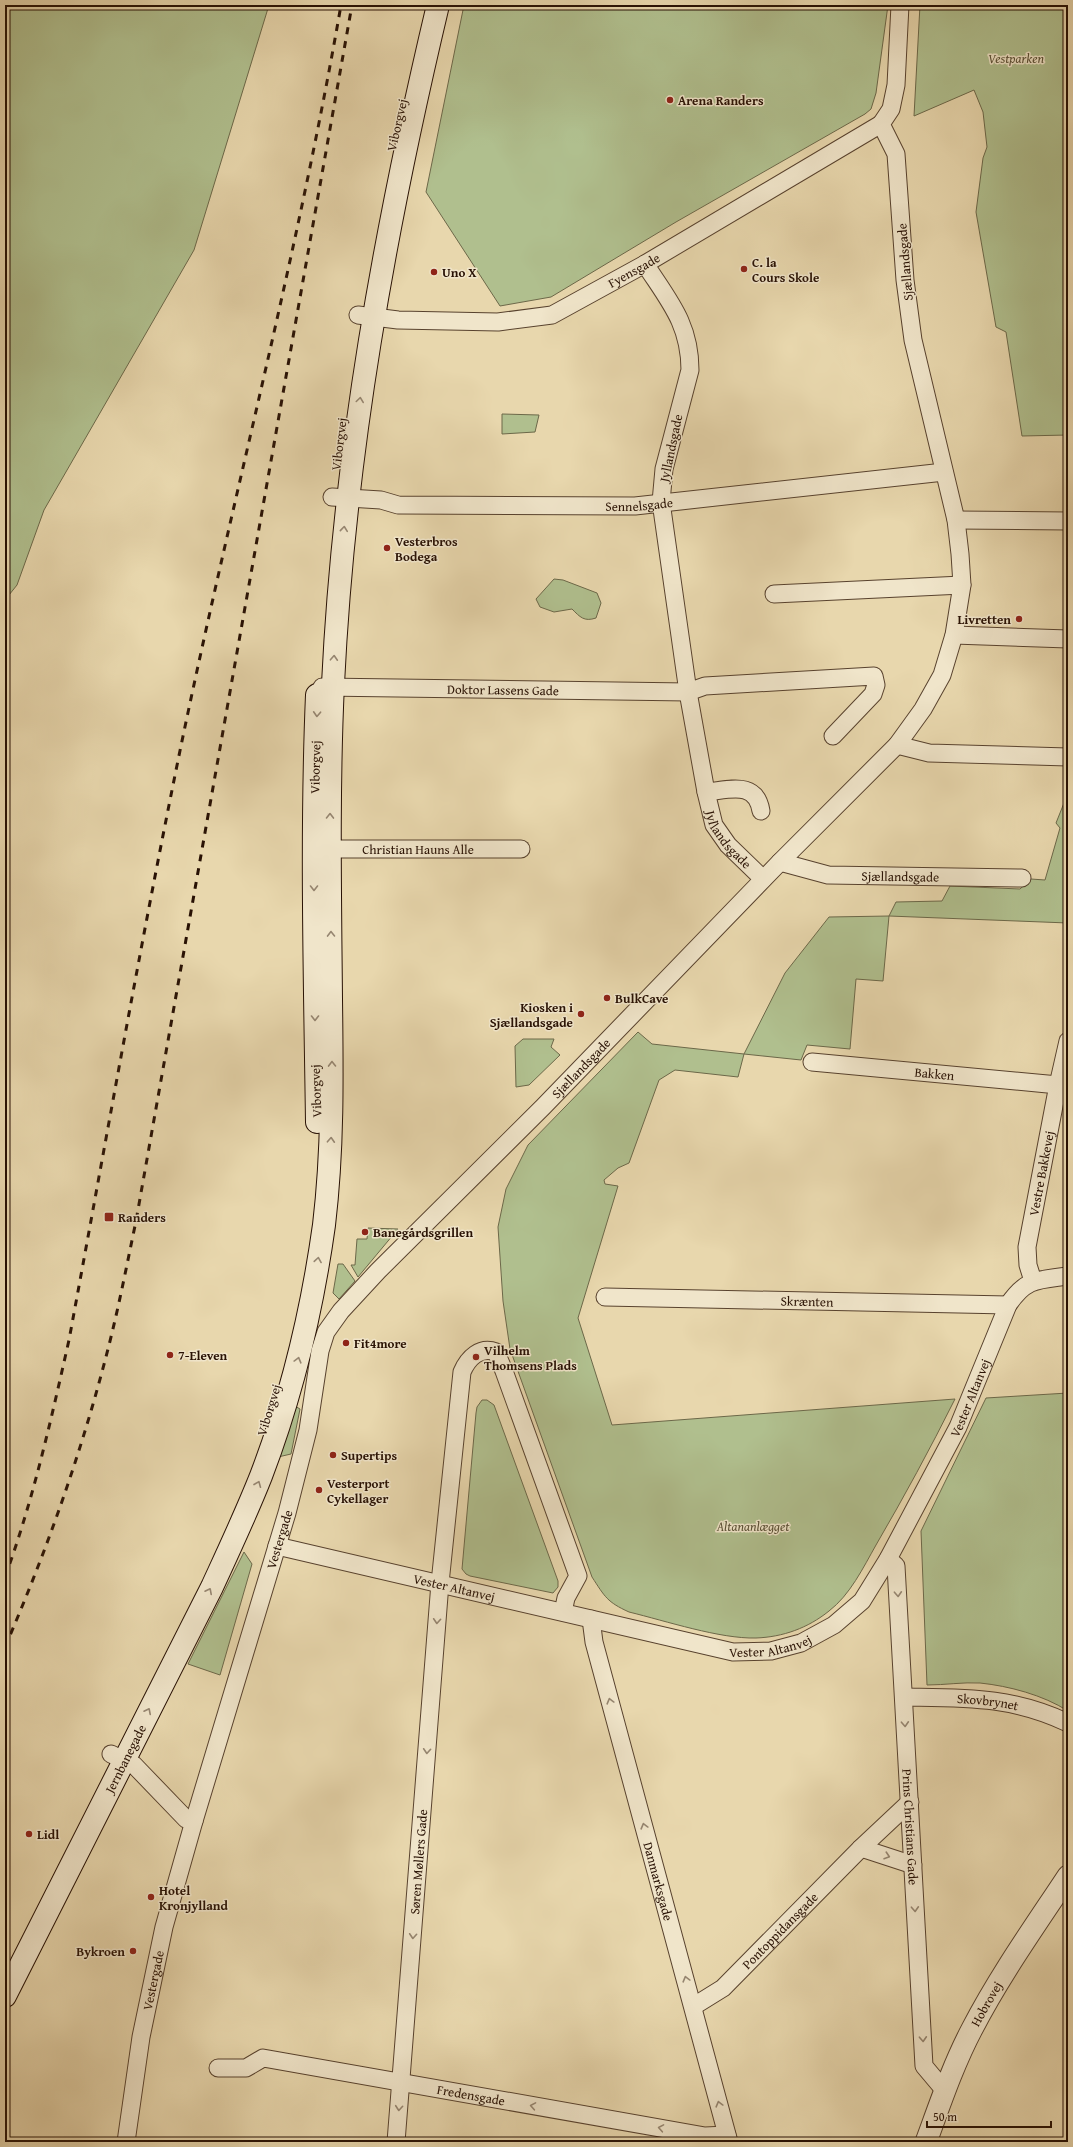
<svg xmlns="http://www.w3.org/2000/svg" width="1073" height="2147" viewBox="0 0 1073 2147" font-family="'Gentium Book Plus',serif">
<style>
.green{fill:#b0bf8e;stroke:#6c6849}
.lines{fill:none;stroke-linecap:round;stroke-linejoin:round}
.minor-casing{stroke:#58422e;stroke-width:19}
.tertiary-casing{stroke:#58422e;stroke-width:23}
.secondary-casing{stroke:#281104;stroke-width:24}
.minor{stroke:#f0e5ca;stroke-width:17}
.tertiary{stroke:#f0e5ca;stroke-width:21}
.secondary{stroke:#f0e5ca;stroke-width:22}
.rail{stroke:#281104;stroke-width:3;stroke-dasharray:7 7;stroke-linecap:butt}
.oneway{stroke:#968671}
.poi-dot{fill:#8f2418;stroke:#f0e5ca;stroke-width:1.5}
.labels{text-anchor:middle;dominant-baseline:central;stroke-width:3;stroke-linejoin:round;paint-order:stroke}
.park-label{font-size:13px;font-style:italic;fill:#584e34;stroke:#f0e5ca}
.poi-label{font-size:13px;font-weight:bold;fill:#281104;stroke:#f0e5ca;text-anchor:start}
.street-label{font-size:13px;fill:#281104;stroke:#f0e5ca}
</style>
<rect width="100%" height="100%" fill="#e8d7ad"/>
<filter id="stains"><feTurbulence type="fractalNoise" baseFrequency=".005" numOctaves="4"/><feColorMatrix values="0 0 0 0 .2 0 0 0 0 .09 0 0 0 0 .02 0 0 0 .5 -.17"/></filter>
<radialGradient id="worn" r=".72"><stop offset=".6" stop-color="#630" stop-opacity="0"/><stop offset="1" stop-color="#630" stop-opacity=".3"/></radialGradient>
<path class="green" d="M5,5H269L194,250L44,510L17,585L5,600Z
M464,5H888L876,93L871,109L865,114L676,222L551,297L500,306L426,192Z
M920,5H1068V435L1022,436L1006,332L996,327L976,212L983,158L987,147L983,112L974,90L914,116Z
M502,414L539,415L535,432L502,434Z
M554,579L563,580L597,593L601,603L596,618C584,622 580,617 572,609L554,612L540,607L536,599Z
M1068,793V923L889,916L883,981L856,979L850,1049L807,1045L801,1060L744,1054L738,1077L675,1070L659,1080L629,1163L618,1168L604,1180L605,1184L618,1186L578,1318L612,1425L955,1399C930,1449 904,1497 876,1545C863,1568 850,1595 829,1611C808,1628 783,1637 756,1638C720,1639 666,1621 629,1612C607,1602 605,1597 592,1577L510,1349L503,1301L498,1227L506,1189L528,1145L638,1032L652,1044L744,1054L785,973L829,917L889,916L896,902L942,901L950,886L1020,889L1031,879L1045,880L1060,828L1056,823Z
M523,1039H554L551,1047L560,1055L529,1085L516,1087L515,1046Z
M368,1228L398,1229L358,1277L351,1265H355L357,1239H367Z
M338,1264H343L355,1281L339,1299L333,1293Z
M1068,1393V1711C1043,1695 1009,1686 980,1683C963,1682 945,1685 927,1685L921,1531L986,1398Z
M482,1400H487L494,1405L558,1581V1587L553,1593L470,1576L466,1574L462,1569L476,1413L477,1407Z
M295,1406L300,1409L291,1454L278,1457Z
M244,1552L252,1564L220,1675L188,1664Z"/>
<g class="lines">
<g class="minor-casing">
<g id="minor">
<path id="s1" d="M645,264C669,301 690,324 690,370L664,469L661,502L688,692L706,792L714,825L728,845L763,879"/>
<path id="s2" d="M358,315L398,320L498,322L552,315L645,264L881,124"/>
<path id="s3" d="M332,497L381,500L398,505L635,506L944,472"/>
<path d="M956,520L1068,521"/>
<path d="M774,594L962,585"/>
<path d="M954,635L1068,639"/>
<path id="s4" d="M322,687L688,692L705,686L874,676L876,685L873,694L833,736"/>
<path d="M897,745L929,753L1068,757"/>
<path d="M706,792C729,790 756,780 761,811"/>
<path id="s5" d="M317,849H521"/>
<path id="s6" d="M780,862L828,875L1022,878"/>
<path id="s7" d="M812,1062L1058,1085"/>
<path id="s8" d="M1033,1281L1028,1265L1027,1247L1058,1085L1068,1041"/>
<path id="s9" d="M605,1297L1008,1305"/>
<path id="s10" d="M277,1546L733,1652L771,1651L801,1643L834,1625L862,1601L888,1559L958,1427L1008,1305C1026,1278 1038,1280 1068,1276"/>
<path id="s11" d="M888,1559L896,1566L924,2066L945,2091"/>
<path id="s12" d="M591,1619L594,1642L729,2142"/>
<path id="s13" d="M904,1697C965,1698 1011,1696 1068,1723"/>
<path d="M111,1754L134,1765L186,1819L194,1821"/>
<path d="M861,1848L913,1865"/>
<path id="s14" d="M694,2006L723,1988L861,1848L910,1802"/>
<path id="s15" d="M218,2068H246L263,2058L705,2136L727,2135"/>
<path id="s16" d="M126,2142L141,2037L164,1927L194,1821L287,1513L308,1430L320,1351L326,1332L341,1311L378,1271L543,1107L780,862L897,745L923,709L942,675L954,635L962,585L960,554L956,520L913,340L905,280L896,154L881,124L891,109L896,85L900,5"/>
<path id="s17" d="M396,2142L440,1583L462,1372C468,1358 480,1346 496,1352L504,1371L578,1576L566,1598L563,1612"/>
</g>
</g>
<g class="tertiary-casing">
<g id="tertiary">
<path id="s18" d="M926,2142C940,2104 953,2065 972,2029C1000,1975 1035,1926 1068,1876"/>
</g>
</g>
<g class="secondary-casing">
<g id="secondary">
<path id="s19" d="M317,1122C315,980 311,837 317,695"/>
<path id="s20" d="M5,1996L212,1587C229,1550 246,1514 261,1476C292,1395 312,1311 324,1225C333,1150 332,1075 331,999C330,894 328,789 333,684C344,454 385,228 438,5"/>
</g>
</g>
<use href="#minor" class="minor"/>
<use href="#tertiary" class="tertiary"/>
<use href="#secondary" class="secondary"/>
<path class="rail" d="M5,1577C33,1501 51,1420 69,1340C106,1141 141,940 182,741C233,496 298,253 341,5
M5,1647C47,1550 82,1451 108,1349C119,1306 127,1264 136,1221L352,5"/>
</g>
<defs><path id="oneway-chevron" d="M-2-3.5L2.5 0L-2 3.5" fill="none" stroke-width="1.6" stroke-linecap="round" stroke-linejoin="round"/></defs>
<g class="oneway">
<use href="#oneway-chevron" transform="translate(360 400) rotate(-82)"/>
<use href="#oneway-chevron" transform="translate(344 529) rotate(-84)"/>
<use href="#oneway-chevron" transform="translate(334 658) rotate(-87)"/>
<use href="#oneway-chevron" transform="translate(317 714) rotate(93)"/>
<use href="#oneway-chevron" transform="translate(330 816) rotate(-89)"/>
<use href="#oneway-chevron" transform="translate(314 888) rotate(90)"/>
<use href="#oneway-chevron" transform="translate(331 934) rotate(-91)"/>
<use href="#oneway-chevron" transform="translate(315 1018) rotate(90)"/>
<use href="#oneway-chevron" transform="translate(332 1064) rotate(-91)"/>
<use href="#oneway-chevron" transform="translate(331 1140) rotate(-87)"/>
<use href="#oneway-chevron" transform="translate(318 1260) rotate(-81)"/>
<use href="#oneway-chevron" transform="translate(298 1360) rotate(-75)"/>
<use href="#oneway-chevron" transform="translate(258 1484) rotate(-68)"/>
<use href="#oneway-chevron" transform="translate(209 1591) rotate(-63)"/>
<use href="#oneway-chevron" transform="translate(898 1594) rotate(87)"/>
<use href="#oneway-chevron" transform="translate(437 1621) rotate(94)"/>
<use href="#oneway-chevron" transform="translate(610 1701) rotate(-105)"/>
<use href="#oneway-chevron" transform="translate(148 1711) rotate(-63)"/>
<use href="#oneway-chevron" transform="translate(905 1724) rotate(87)"/>
<use href="#oneway-chevron" transform="translate(427 1751) rotate(94)"/>
<use href="#oneway-chevron" transform="translate(644 1826) rotate(-105)"/>
<use href="#oneway-chevron" transform="translate(887 1856) rotate(18)"/>
<use href="#oneway-chevron" transform="translate(915 1909) rotate(87)"/>
<use href="#oneway-chevron" transform="translate(413 1936) rotate(94)"/>
<use href="#oneway-chevron" transform="translate(686 1979) rotate(-105)"/>
<use href="#oneway-chevron" transform="translate(923 2039) rotate(87)"/>
<use href="#oneway-chevron" transform="translate(719 2104) rotate(-105)"/>
<use href="#oneway-chevron" transform="translate(533 2106) rotate(-170)"/>
<use href="#oneway-chevron" transform="translate(399 2108) rotate(95)"/>
<use href="#oneway-chevron" transform="translate(661 2128) rotate(-170)"/>
</g>
<g class="poi-dot">
<circle cx="670" cy="100" r="4"/>
<circle cx="744" cy="269" r="4"/>
<circle cx="434" cy="272" r="4"/>
<circle cx="387" cy="548" r="4"/>
<circle cx="1019" cy="619" r="4"/>
<circle cx="607" cy="998" r="4"/>
<circle cx="581" cy="1014" r="4"/>
<rect x="104" y="1212" width="10" height="10" rx="2"/>
<circle cx="365" cy="1232" r="4"/>
<circle cx="346" cy="1343" r="4"/>
<circle cx="170" cy="1355" r="4"/>
<circle cx="476" cy="1357" r="4"/>
<circle cx="333" cy="1455" r="4"/>
<circle cx="319" cy="1490" r="4"/>
<circle cx="29" cy="1834" r="4"/>
<circle cx="151" cy="1897" r="4"/>
<circle cx="133" cy="1951" r="4"/>
</g>
<g class="labels">
<g class="park-label">
<text x="1016" y="58">Vestparken</text>
<text x="753" y="1526">Altananlægget</text>
</g>
<g class="poi-label">
<text x="678" y="100">Arena Randers</text>
<text x="752" y="262">C. la<tspan x="752" dy="15">Cours Skole</tspan></text>
<text x="442" y="272">Uno X</text>
<text x="395" y="541">Vesterbros<tspan x="395" dy="15">Bodega</tspan></text>
<text x="1011" y="619" text-anchor="end">Livretten</text>
<text x="615" y="998">BulkCave</text>
<text x="573" y="1007" text-anchor="end">Kiosken i<tspan x="573" dy="15">Sjællandsgade</tspan></text>
<text x="118" y="1217">Randers</text>
<text x="373" y="1232">Banegårdsgrillen</text>
<text x="354" y="1343">Fit4more</text>
<text x="484" y="1350">Vilhelm<tspan x="484" dy="15">Thomsens Plads</tspan></text>
<text x="178" y="1355">7-Eleven</text>
<text x="341" y="1455">Supertips</text>
<text x="327" y="1483">Vesterport<tspan x="327" dy="15">Cykellager</tspan></text>
<text x="37" y="1834">Lidl</text>
<text x="159" y="1890">Hotel<tspan x="159" dy="15">Kronjylland</tspan></text>
<text x="125" y="1951" text-anchor="end">Bykroen</text>
</g>
<g class="street-label">
<text transform="translate(397 125) rotate(-77)">Viborgvej</text>
<text transform="translate(905 262) rotate(-95)">Sjællandsgade</text>
<text stroke="none"><textPath href="#s2" startOffset="288">Fyensgade</textPath></text>
<text transform="translate(339 444) rotate(-83)">Viborgvej</text>
<text transform="translate(671 448) rotate(-78)">Jyllandsgade</text>
<text stroke="none"><textPath href="#s3" startOffset="308">Sennelsgade</textPath></text>
<text stroke="none"><textPath href="#s4" startOffset="181">Doktor Lassens Gade</textPath></text>
<text stroke="none"><textPath href="#s19" startOffset="355">Viborgvej</textPath></text>
<text stroke="none"><textPath href="#s1" startOffset="600">Jyllandsgade</textPath></text>
<text stroke="none"><textPath href="#s5" startOffset="101">Christian Hauns Alle</textPath></text>
<text stroke="none"><textPath href="#s6" startOffset="122">Sjællandsgade</textPath></text>
<text stroke="none"><textPath href="#s16" startOffset="1203">Sjællandsgade</textPath></text>
<text stroke="none"><textPath href="#s7" startOffset="123">Bakken</textPath></text>
<text transform="translate(316 1091) rotate(-92)">Viborgvej</text>
<text stroke="none"><textPath href="#s8" startOffset="110">Vestre Bakkevej</textPath></text>
<text stroke="none"><textPath href="#s9" startOffset="202">Skrænten</textPath></text>
<text stroke="none"><textPath href="#s10" startOffset="842">Vester Altanvej</textPath></text>
<text transform="translate(269 1410) rotate(-73)">Viborgvej</text>
<text stroke="none"><textPath href="#s16" startOffset="623">Vestergade</textPath></text>
<text stroke="none"><textPath href="#s10" startOffset="182">Vester Altanvej</textPath></text>
<text stroke="none"><textPath href="#s10" startOffset="506">Vester Altanvej</textPath></text>
<text stroke="none"><textPath href="#s13" startOffset="84">Skovbrynet</textPath></text>
<text stroke="none"><textPath href="#s20" startOffset="266">Jernbanegade</textPath></text>
<text stroke="none"><textPath href="#s11" startOffset="272">Prins Christians Gade</textPath></text>
<text stroke="none"><textPath href="#s17" startOffset="281">Søren Møllers Gade</textPath></text>
<text stroke="none"><textPath href="#s12" startOffset="271">Danmarksgade</textPath></text>
<text stroke="none"><textPath href="#s14" startOffset="115">Pontoppidansgade</textPath></text>
<text stroke="none"><textPath href="#s16" startOffset="164">Vestergade</textPath></text>
<text stroke="none"><textPath href="#s18" startOffset="151">Hobrovej</textPath></text>
<text stroke="none"><textPath href="#s15" startOffset="259">Fredensgade</textPath></text>
</g>
</g>
<rect width="1073" height="2147" fill="none" stroke="#e8d7ad" stroke-width="20"/>
<rect x="6" y="6" width="1061" height="2135" fill="none" stroke="#281104" stroke-width="2"/>
<rect x="10" y="10" width="1053" height="2127" fill="none" stroke="#281104"/>
<path d="M927 2121v6h124v-6" fill="none" stroke="#281104" stroke-width="2"/>
<text x="933" y="2121" font-size="12" fill="#281104" stroke="#f0e5ca" stroke-width="3" paint-order="stroke">50 m</text>
<rect width="100%" height="100%" filter="url(#stains)"/>
<rect width="100%" height="100%" fill="url(#worn)"/>
</svg>
